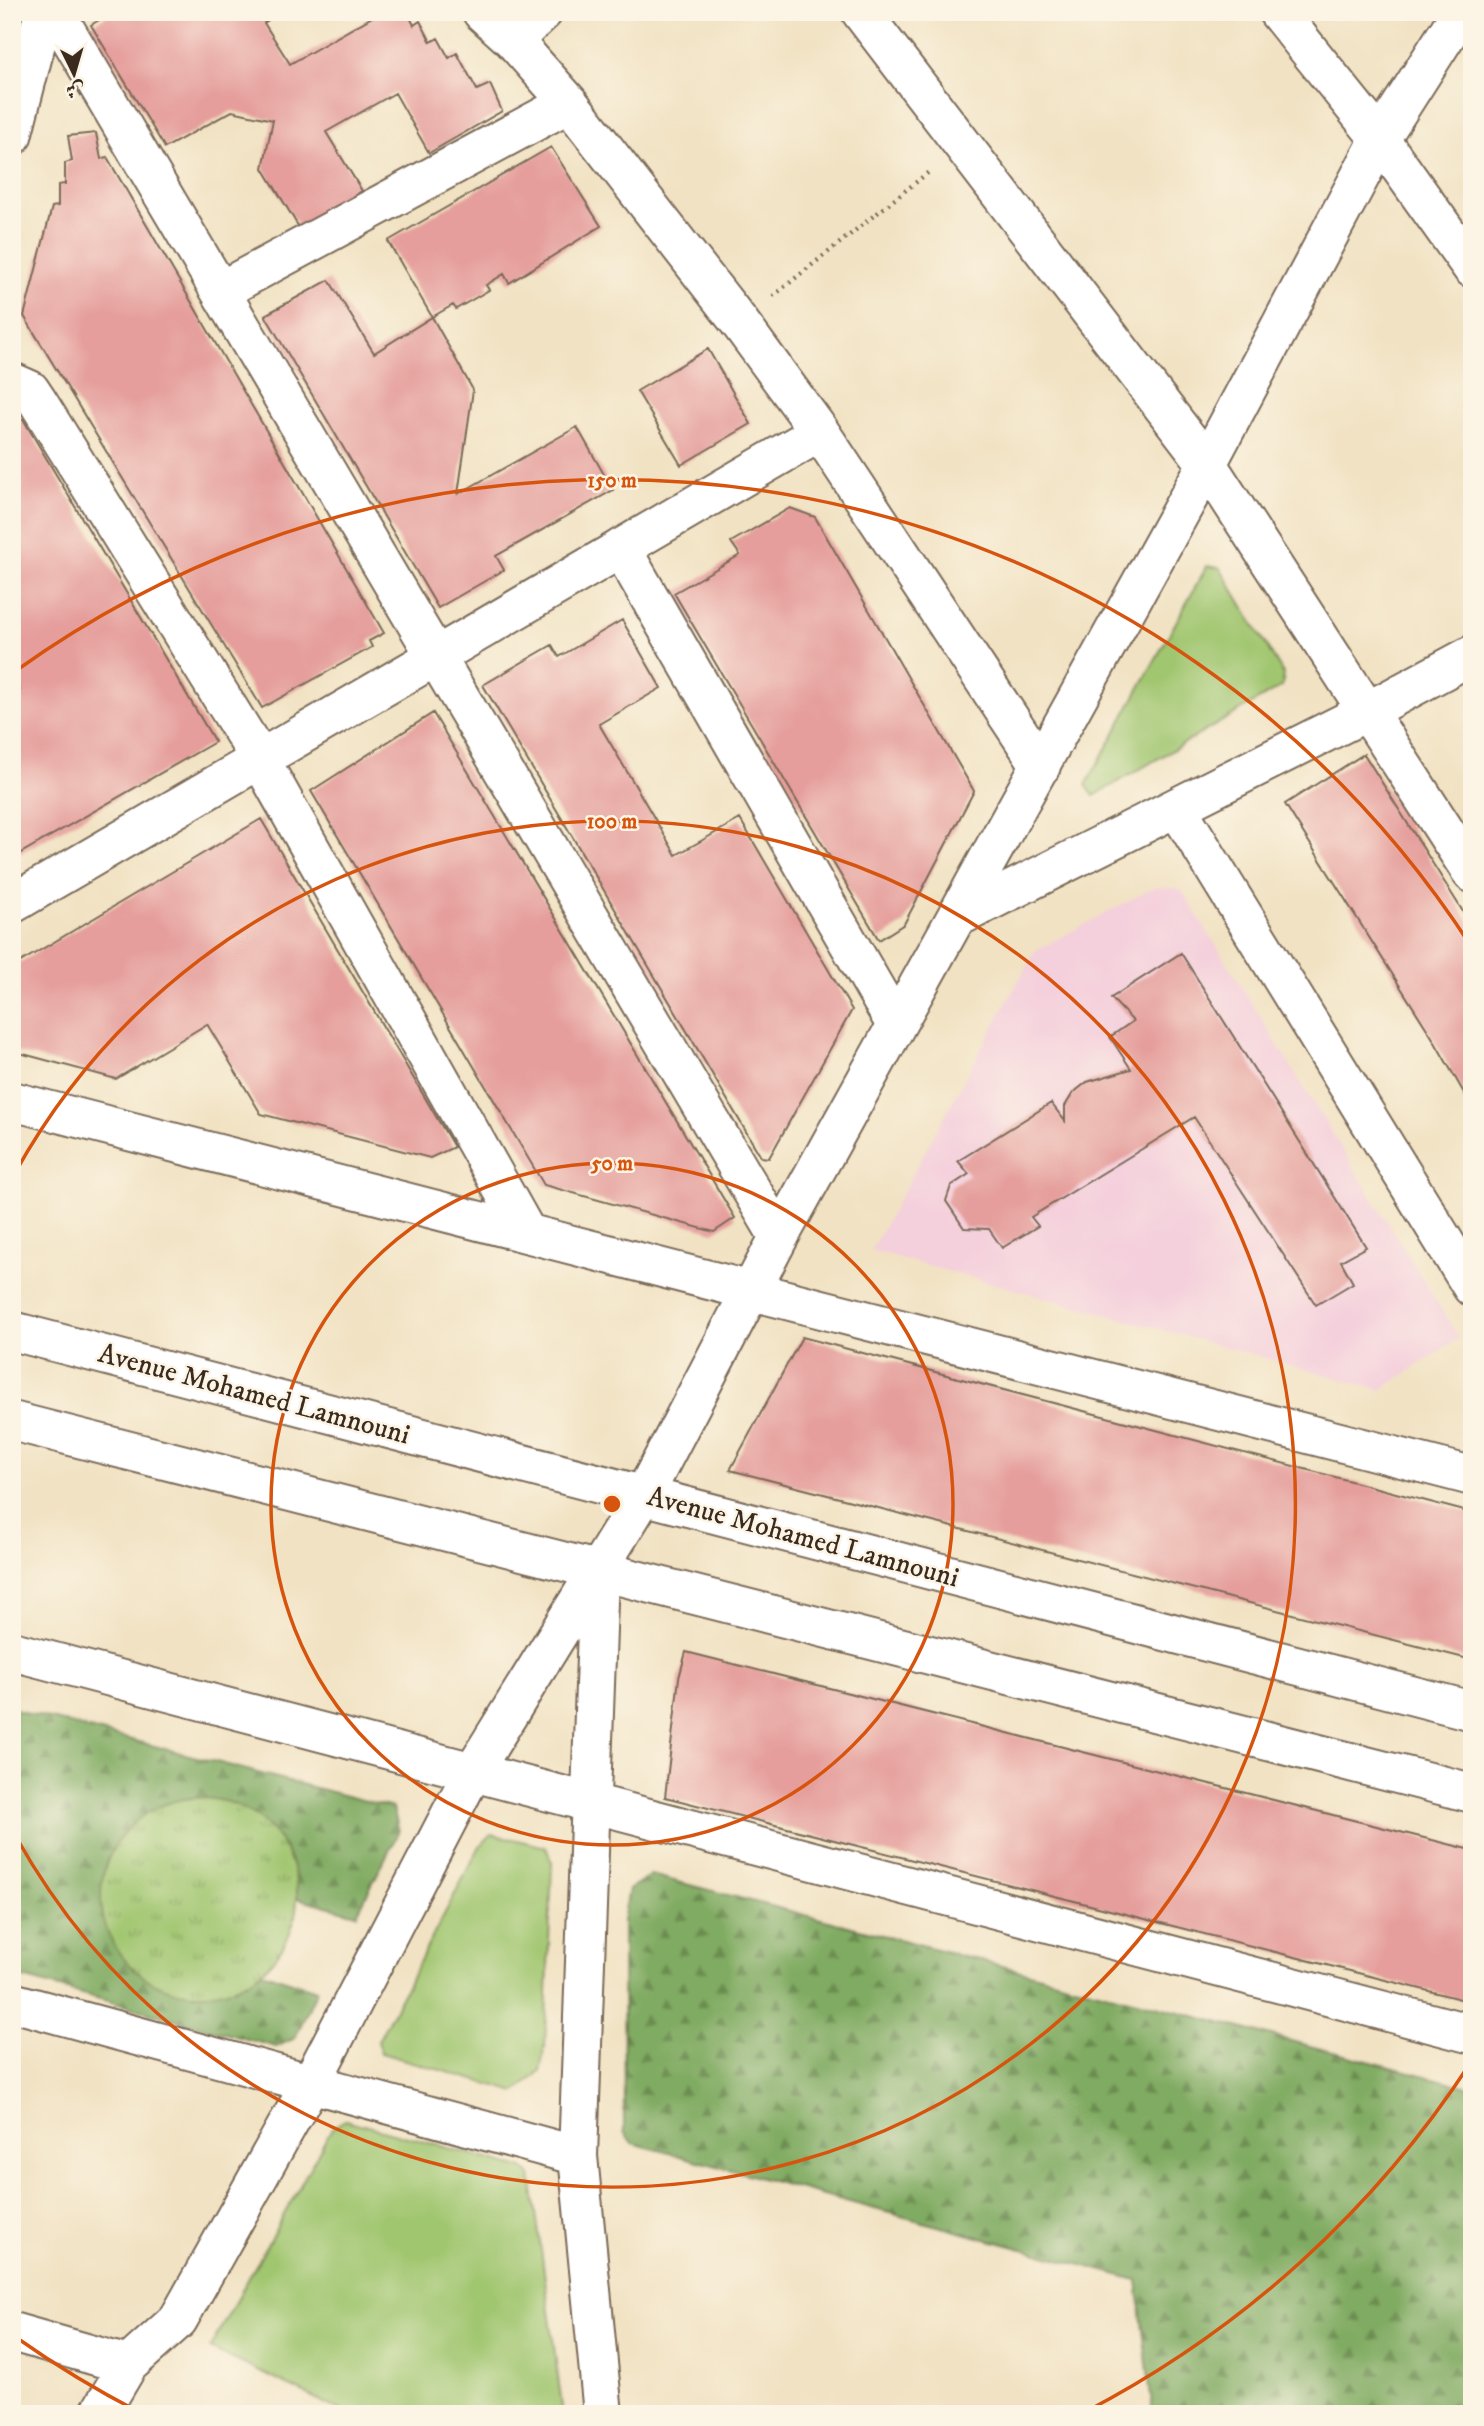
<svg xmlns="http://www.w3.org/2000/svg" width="1484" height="2426" viewBox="0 0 1484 2426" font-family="'IM FELL DW Pica',Amiri,serif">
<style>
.built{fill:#f4cfdc}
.grass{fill:#a0c670;stroke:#6e7847;stroke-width:2}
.forest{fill:url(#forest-firs);stroke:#5e6a40;stroke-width:2}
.park{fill:url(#park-tufts);stroke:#6e7847;stroke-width:2}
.building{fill:#e59e9b}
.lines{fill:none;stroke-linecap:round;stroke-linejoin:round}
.minor-casing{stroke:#7b6a58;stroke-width:42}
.path{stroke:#7b6a58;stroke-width:4.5;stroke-dasharray:2 5;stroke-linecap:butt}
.minor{stroke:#fff;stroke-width:38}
.ring{fill:none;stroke:#d7540e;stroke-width:3.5}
.labels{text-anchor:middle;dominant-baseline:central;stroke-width:5;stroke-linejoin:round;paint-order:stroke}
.street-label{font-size:28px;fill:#3b2a1e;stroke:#fcf5e5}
.centre{fill:#d7540e;stroke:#fcf5e5;stroke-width:3.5}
.ring-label{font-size:21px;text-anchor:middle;font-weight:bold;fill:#d7540e;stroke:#fcf5e5;stroke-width:5;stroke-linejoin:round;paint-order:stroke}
</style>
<defs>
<pattern id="forest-firs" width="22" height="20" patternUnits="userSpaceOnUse" patternTransform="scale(1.75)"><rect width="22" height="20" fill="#80ab62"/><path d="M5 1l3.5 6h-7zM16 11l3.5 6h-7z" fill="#6a8b50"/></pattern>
<pattern id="park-tufts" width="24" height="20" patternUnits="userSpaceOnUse" patternTransform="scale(1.75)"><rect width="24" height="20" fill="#a0c670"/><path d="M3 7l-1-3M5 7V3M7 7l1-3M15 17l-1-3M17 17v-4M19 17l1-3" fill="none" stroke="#84a15b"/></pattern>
</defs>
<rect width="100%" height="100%" fill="#fcf5e5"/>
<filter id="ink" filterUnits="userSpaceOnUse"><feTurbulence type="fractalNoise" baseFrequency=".0143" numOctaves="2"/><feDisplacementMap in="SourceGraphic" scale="14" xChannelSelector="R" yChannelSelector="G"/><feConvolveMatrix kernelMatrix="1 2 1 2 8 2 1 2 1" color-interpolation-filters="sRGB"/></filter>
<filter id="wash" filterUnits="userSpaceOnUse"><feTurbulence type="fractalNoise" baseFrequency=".00686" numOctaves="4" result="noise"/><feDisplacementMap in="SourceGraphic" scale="28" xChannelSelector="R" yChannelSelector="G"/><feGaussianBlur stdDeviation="1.57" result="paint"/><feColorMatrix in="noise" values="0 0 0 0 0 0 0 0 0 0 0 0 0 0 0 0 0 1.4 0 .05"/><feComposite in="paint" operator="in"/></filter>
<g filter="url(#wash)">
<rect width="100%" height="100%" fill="#f1e2c3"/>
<path class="built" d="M1155,887L1181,889L1459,1338L1381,1390L871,1250L1035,951Z"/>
<path class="grass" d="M1207,566L1220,568L1284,675L1282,686L1094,796L1086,785Z
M492,1834L546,1847L552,1863L545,2046L540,2071L516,2092L381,2053L378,2041L480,1846Z
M345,2120L521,2168L531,2175L563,2414H348L210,2348L332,2128Z"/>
<path class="forest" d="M12,1709L393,1808L399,1831L357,1914L297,1898C299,1844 253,1797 199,1798C178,1798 161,1806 143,1815L234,1989L262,1972L317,1990L295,2038L276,2047L12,1975Z
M651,1875L1472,2088V2414H1153L1137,2280L632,2143L624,2132L623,1920L629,1889Z"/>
<path class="park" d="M101 1896a98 98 0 1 1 196 0a98 98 0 1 1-196 0Z"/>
<g id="blocks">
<path class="building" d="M112,12H280L264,23L290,64L381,12L383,17L392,12H407L414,25L420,21L431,42L438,38L449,58L457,53L477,90L490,84L502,111L429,153L395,93L326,132L362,191L300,229L263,168L273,120L232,111L165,148L91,25Z
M96,133L101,159L107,157L384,633L369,641L372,647L262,708L24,316L52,207L58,206V185L65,184V163L72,161L68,136Z
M551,147L601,226L509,283L504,274L486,285L489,290L456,309L453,305L432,317L388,241Z
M329,280L374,353L432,317L473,390L458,494L577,427L613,490L496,556L504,570L438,608L265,315Z
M708,349L751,424L681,465L637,391Z
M23,419L215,742L12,858V695L20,690L12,678V421Z
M790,508L815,517L974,791L904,924L879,940L674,593L740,555L731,542Z
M622,620L661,688L599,724L676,855L740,819L852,1010L769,1158L761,1157L483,685L552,645L559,657Z
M433,713L735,1218L714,1232L544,1185L311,791Z
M1364,754L1472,926V1107L1432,1037L1285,804Z
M261,819L454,1147L430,1158L261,1114L207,1024L116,1079L12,1051V967Z
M1181,953L1366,1247L1341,1261L1353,1283L1316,1305L1194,1117L1031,1217L1038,1226L1002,1248L989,1229L964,1228L946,1201L951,1186L969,1174L958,1161L1051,1103L1065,1121V1106L1073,1093L1087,1082L1131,1069L1110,1037L1133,1021L1111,998Z
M802,1337L1472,1513V1660L730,1470Z
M686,1652L1472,1850V2002L665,1797L679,1678Z"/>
</g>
</g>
<g filter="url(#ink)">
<use href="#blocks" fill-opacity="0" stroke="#7b6a58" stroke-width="2"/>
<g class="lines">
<g class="minor-casing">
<path id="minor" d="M55,12L779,1237
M482,12L513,40L569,103L740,323L820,432L1041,766
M861,12L1207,464L1472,873
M1278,12L1380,139L1472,268
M513,40L543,12
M12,136L44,12
M220,291L569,103
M12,382L30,390L38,402L260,759L527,1233
M621,548L896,1025
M1177,808L1472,1287
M12,904L820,432
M958,917L1368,711L1472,655
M12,1101L1472,1476
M12,1331L1472,1711
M12,1421L1472,1793
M599,1574L578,2156L603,2414
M12,1651L1472,2034
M12,2002L578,2156
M12,2332L128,2365
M99,2414L128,2365L178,2320L311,2083L472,1773L644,1495L779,1237L1207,464L1380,139L1461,12"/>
</g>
<path class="path" d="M773,296L930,171"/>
<use href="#minor" class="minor"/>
</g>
</g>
<g class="ring">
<circle cx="612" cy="1504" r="341"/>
<path d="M15 1173A683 683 0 1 1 15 1835"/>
<path d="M1471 2062A1024 1024 0 0 1 1085 2412M139 2412A1024 1024 0 0 1 17 2338M17 670A1024 1024 0 0 1 1471 946"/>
</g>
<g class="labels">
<g class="street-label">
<text transform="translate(254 1394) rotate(15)">Avenue Mohamed Lamnouni</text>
<text transform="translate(803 1537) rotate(15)">Avenue Mohamed Lamnouni</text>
</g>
</g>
<circle cx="612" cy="1504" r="10" class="centre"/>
<g class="ring-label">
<text x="612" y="487">150 m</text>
<text x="612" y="828">100 m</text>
<text x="612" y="1170">50 m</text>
</g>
<rect width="1484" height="2426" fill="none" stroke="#fcf5e5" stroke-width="42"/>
<g transform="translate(74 74) rotate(175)" stroke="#fcf5e5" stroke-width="5" paint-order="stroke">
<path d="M0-5L12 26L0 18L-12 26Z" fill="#3b2a1e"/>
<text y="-10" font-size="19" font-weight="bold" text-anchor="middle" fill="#3b2a1e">ش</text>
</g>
</svg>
